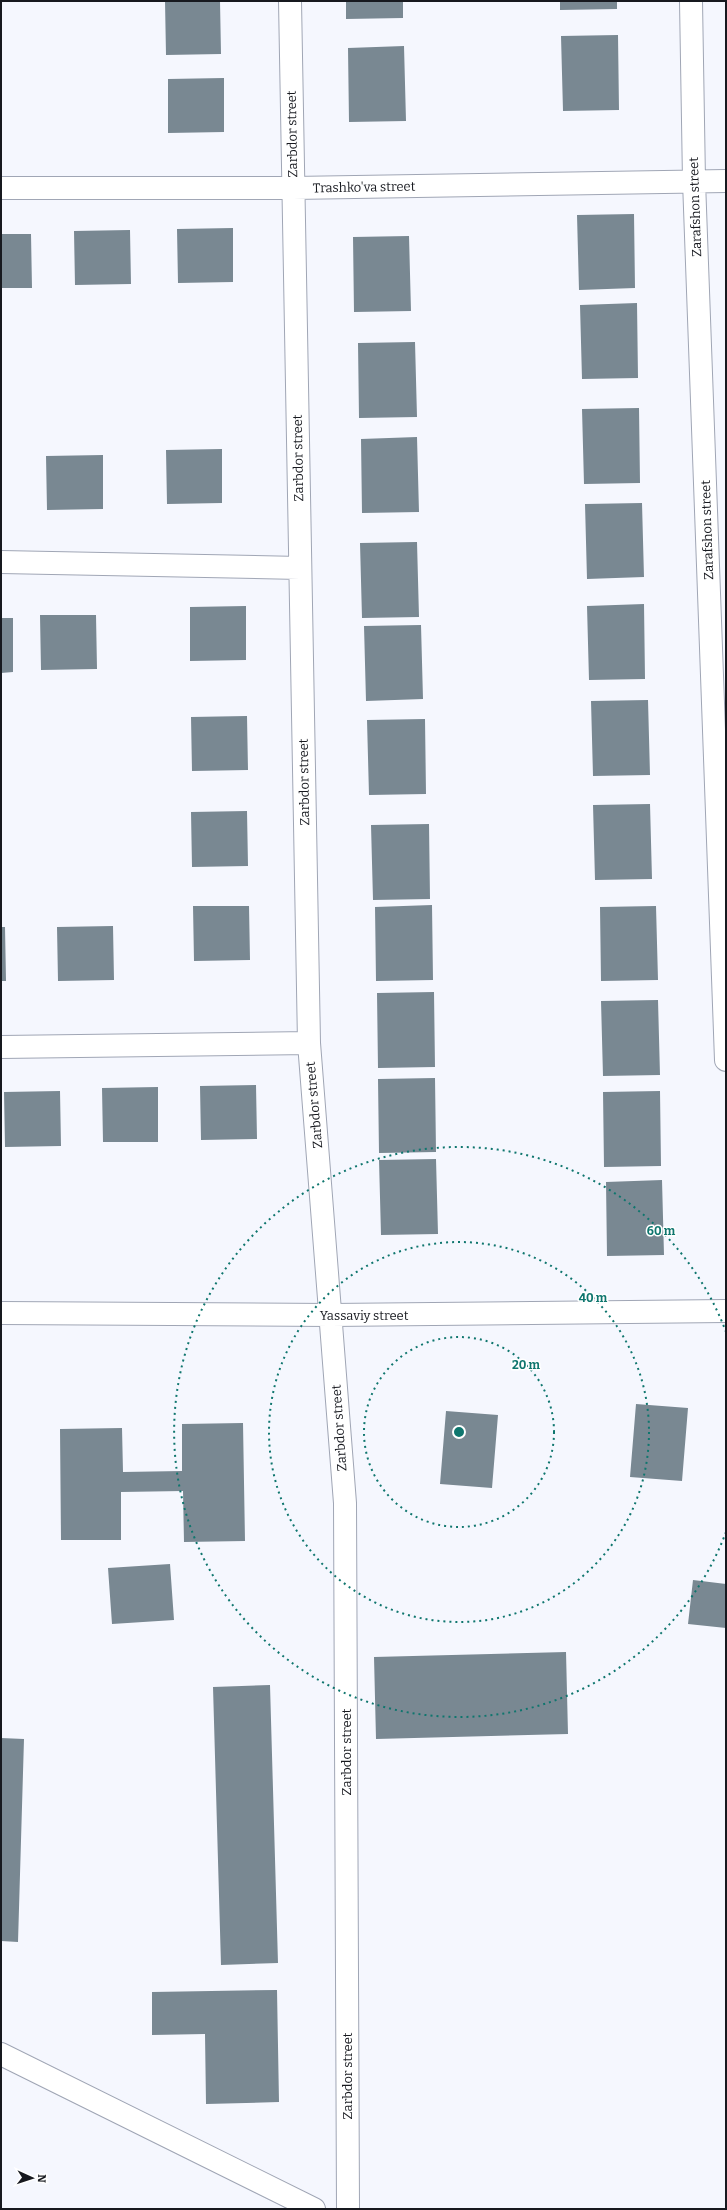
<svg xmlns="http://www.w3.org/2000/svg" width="727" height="2210" viewBox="0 0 727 2210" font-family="Bitter,serif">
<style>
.building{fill:#798892}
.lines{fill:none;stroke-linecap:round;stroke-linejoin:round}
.minor-casing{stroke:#a0a6b5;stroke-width:24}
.minor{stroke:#fff;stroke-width:22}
.ring{fill:none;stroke:#0f766e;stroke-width:2;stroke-dasharray:2 4}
.labels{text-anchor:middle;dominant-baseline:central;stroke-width:3;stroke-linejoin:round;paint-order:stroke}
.street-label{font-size:13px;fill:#17191f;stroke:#fff}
.centre{fill:#0f766e;stroke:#fff;stroke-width:2}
.ring-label{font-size:12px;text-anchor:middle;font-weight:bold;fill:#0f766e;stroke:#fff;stroke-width:3;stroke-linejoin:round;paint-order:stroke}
</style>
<rect width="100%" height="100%" fill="#f5f7fe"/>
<path class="building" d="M165,1H220L221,54L166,55Z
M346,1H403V18L346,19Z
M560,1H617V9L560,10Z
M618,35L619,110L563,111L561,36Z
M404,46L406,121L349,122L348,48Z
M224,78V132L168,133V79Z
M634,214L635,288L579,290L577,215Z
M233,228V282L178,283L177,229Z
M130,230L131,284L75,285L74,231Z
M1,234H31L32,288H1Z
M409,236L411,311L354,312L353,237Z
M637,303L638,378L582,379L580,305Z
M415,342L417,417L359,418L358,343Z
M639,408L640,483L584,484L582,409Z
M417,437L419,512L362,513L361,439Z
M222,449V503L167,504L166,450Z
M103,455V509L47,510L46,456Z
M642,503L644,577L587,579L585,504Z
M417,542L419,617L362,618L360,543Z
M644,604L645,679L589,680L587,606Z
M246,606V660L190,661V607Z
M40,615H96L97,669L41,670Z
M1,618H13V672L1,673Z
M421,625L423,699L366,701L364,626Z
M648,700L650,775L593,776L591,701Z
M247,716L248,770L192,771L191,717Z
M425,719L426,794L369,795L367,720Z
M650,804L652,879L595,880L593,805Z
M247,811L248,866L192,867L191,812Z
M429,824L430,899L373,900L371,825Z
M432,905L433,980L376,981L375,907Z
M193,906H249L250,960L194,961Z
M656,906L658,980L601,981L600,907Z
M113,926L114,980L58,981L57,927Z
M1,927H5L6,981H1Z
M434,992L435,1067L378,1068L377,993Z
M658,1000L660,1075L603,1076L601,1001Z
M435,1078L436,1152L379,1153L378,1079Z
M256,1085L257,1139L201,1140L200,1086Z
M158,1087V1142H103L102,1088Z
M60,1091L61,1146L5,1147L4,1092Z
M660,1091L661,1166L604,1167L603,1092Z
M436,1159L438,1234L381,1235L379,1160Z
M662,1180L664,1255L607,1256L606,1182Z
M636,1404L688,1408L682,1481L630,1477Z
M446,1411L498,1415L492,1488L440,1484Z
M243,1423L245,1541L184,1542L183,1491L121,1492V1540H61L60,1429L122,1428L123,1472L182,1471V1424Z
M170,1564L174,1620L112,1624L108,1568Z
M693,1580L726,1584V1628L688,1624Z
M566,1652L568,1734L376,1739L374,1657Z
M270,1685L278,1963L221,1965L213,1687Z
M1,1738L24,1739L18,1942L1,1941Z
M277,1990L279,2102L206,2104L205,2034L152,2035V1992Z"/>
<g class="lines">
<g class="minor-casing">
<path id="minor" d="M290,1L309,1043L345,1503L348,2209
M691,1L694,181L726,1060
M1,188H293L726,181
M1,562L300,568
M1,1047L309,1043
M1,1313L331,1315L726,1311
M1,2054L314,2209"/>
</g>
<use href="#minor" class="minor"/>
</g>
<g class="ring">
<circle cx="459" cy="1432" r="95"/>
<circle cx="459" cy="1432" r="190"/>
<path d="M726 1532A285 285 0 1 1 726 1332"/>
</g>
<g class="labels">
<g class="street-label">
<text transform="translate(292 134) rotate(-91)">Zarbdor street</text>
<text transform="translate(364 187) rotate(-1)">Trashko'va street</text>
<text transform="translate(695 207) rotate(-92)">Zarafshon street</text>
<text transform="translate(298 458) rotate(-91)">Zarbdor street</text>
<text transform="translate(707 530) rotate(-92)">Zarafshon street</text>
<text transform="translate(304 782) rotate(-91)">Zarbdor street</text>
<text transform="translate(314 1105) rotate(-95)">Zarbdor street</text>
<text x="364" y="1315">Yassaviy street</text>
<text transform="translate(339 1428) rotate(-94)">Zarbdor street</text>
<text transform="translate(346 1752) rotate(-90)">Zarbdor street</text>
<text transform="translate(347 2076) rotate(-90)">Zarbdor street</text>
</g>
</g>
<circle cx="459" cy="1432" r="6" class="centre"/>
<g class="ring-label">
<text x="661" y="1235">60 m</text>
<text x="593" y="1302">40 m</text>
<text x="526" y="1369">20 m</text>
</g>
<rect width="727" height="2210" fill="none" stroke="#17191f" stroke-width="4"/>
<g transform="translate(32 2178) rotate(93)" stroke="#ffffff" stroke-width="3" paint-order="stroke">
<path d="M0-3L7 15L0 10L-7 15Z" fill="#17191f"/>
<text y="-6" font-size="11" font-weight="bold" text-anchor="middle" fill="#17191f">N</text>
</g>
</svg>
